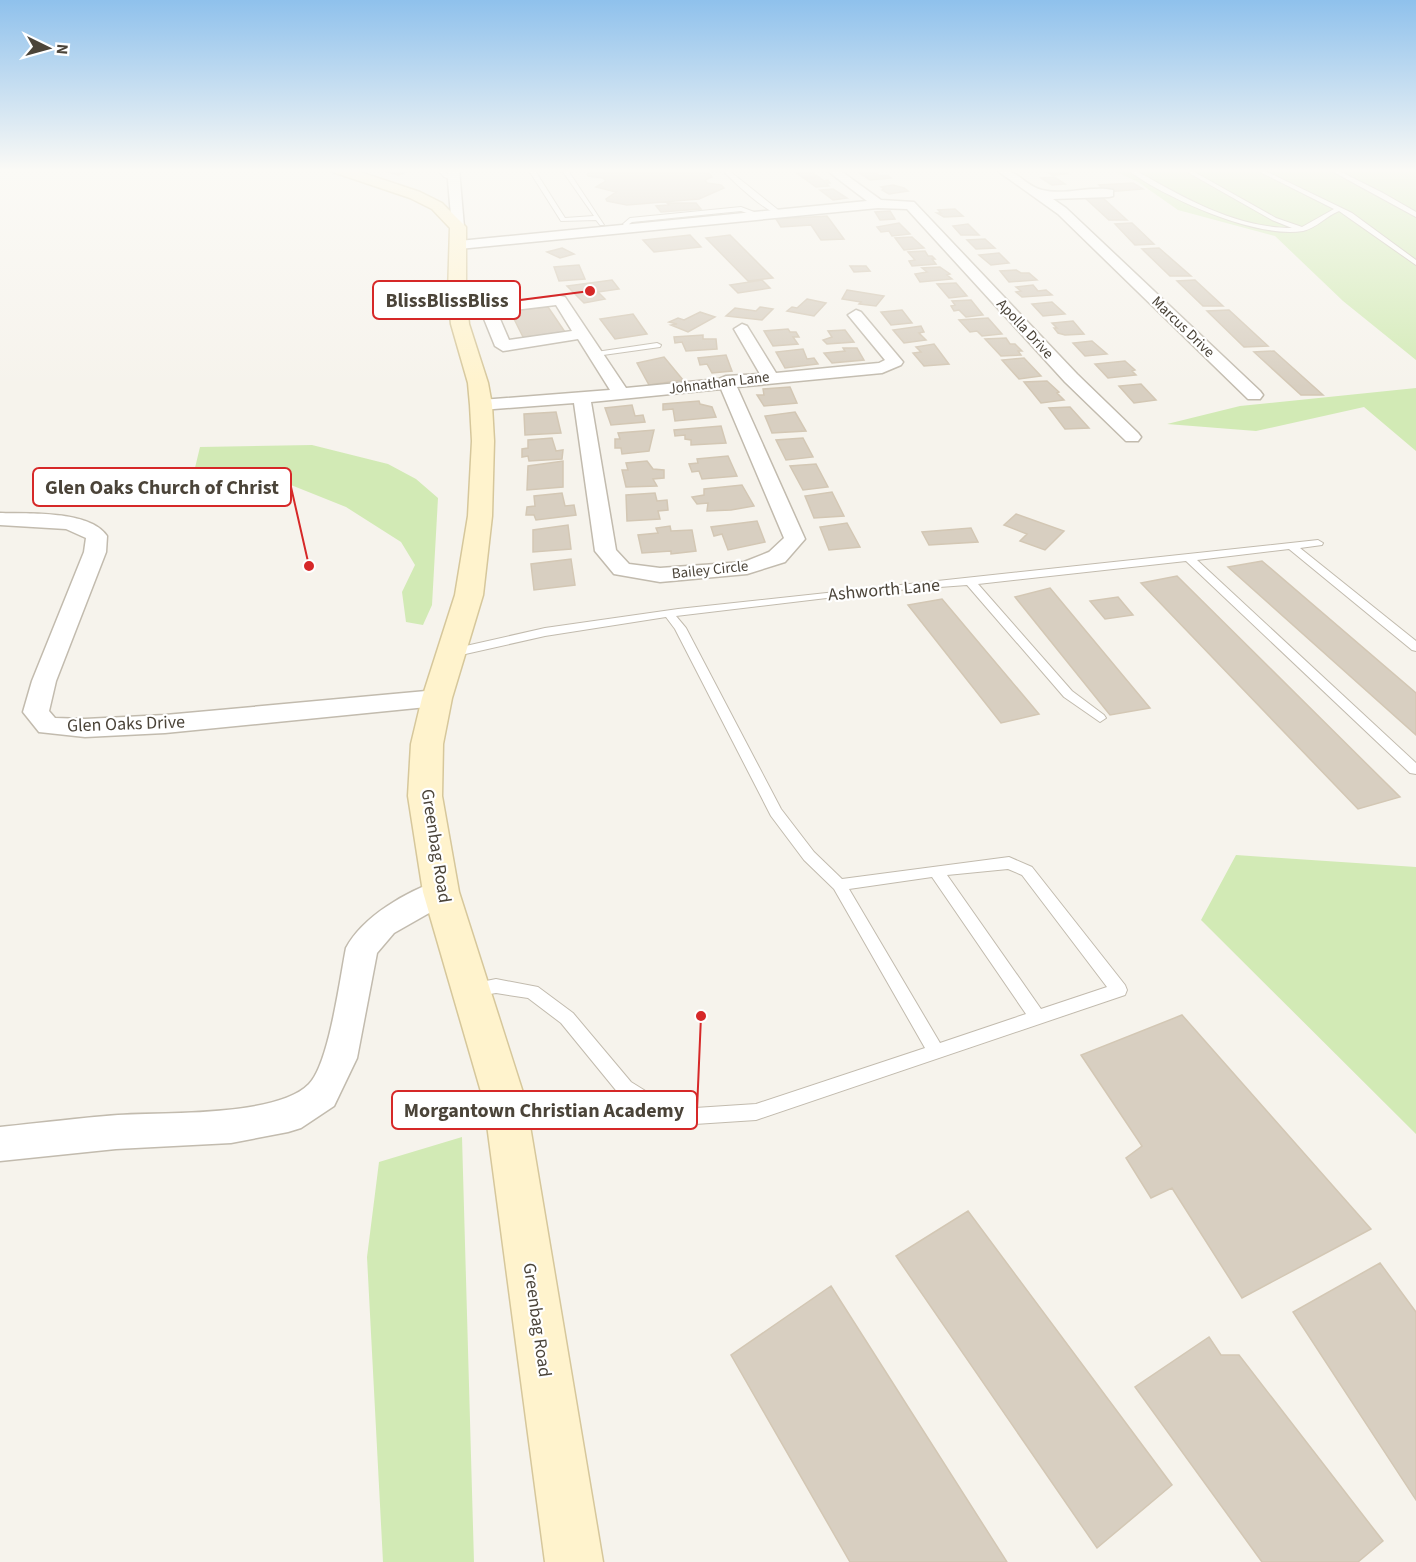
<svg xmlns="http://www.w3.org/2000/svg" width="1416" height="1562" viewBox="0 0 1416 1562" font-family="'Source Sans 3',sans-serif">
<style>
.green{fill:#d2eab5}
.building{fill:#d8cfc1;stroke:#d3c7b4;stroke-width:1.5}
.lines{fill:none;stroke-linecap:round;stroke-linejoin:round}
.lane-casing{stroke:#c2bbae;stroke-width:2}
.street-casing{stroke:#c2bbae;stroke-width:3}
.secondary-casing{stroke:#d6c79b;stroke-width:3}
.lane{fill:#fff;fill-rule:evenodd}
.street{fill:#fff;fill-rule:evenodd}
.secondary{fill:#fff3cd;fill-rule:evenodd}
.labels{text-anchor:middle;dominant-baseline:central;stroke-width:4.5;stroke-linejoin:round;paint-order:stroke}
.far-street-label{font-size:15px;fill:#4b4439;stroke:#fff}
.street-label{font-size:18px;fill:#4b4439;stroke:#fff}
.leader{fill:none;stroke:#d62828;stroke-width:2}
.callout-dot{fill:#d62828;stroke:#fff;stroke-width:2}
.callout{fill:#fff;stroke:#d62828;stroke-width:2}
.callout-label{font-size:20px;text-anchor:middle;font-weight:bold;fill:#4b4439}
</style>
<rect width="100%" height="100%" fill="#f6f3ec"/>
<path class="green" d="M1110,169H1416V360L1343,301L1275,236L1178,210L1138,182Z
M1416,388V451L1364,407L1256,431L1167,424L1240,406Z
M312,445L388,464L416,479L438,498L432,605L423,625L406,622L402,592L415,565L401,542L346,507L281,481L237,472H194L200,447Z
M1236,855L1416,867V1134L1201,920Z
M462,1137L474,1562H383L367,1257L379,1162Z"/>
<path class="building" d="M378,169H416L398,175Z
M595,169H695L697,172L710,174L712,177L705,180L707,183L721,185L724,188L699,199L627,205L607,201L606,199L616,192L596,187L606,181L603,178L588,176L587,174Z
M791,169H807L817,176L803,178Z
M1042,169H1060L1068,174L1052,175Z
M872,170L880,176L887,175L891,178L870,180L858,172Z
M819,177L824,181L828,180L830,183H826L829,186L816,187L805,179Z
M1054,177L1065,184L1052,185L1041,178Z
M1133,183L1143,189L1106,192L1099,185Z
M893,185L904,188L908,191L889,194L882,190L884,189L881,187Z
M833,189L847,198L833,200L820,190Z
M1102,197L1127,220H1109L1085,198Z
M667,203H696L701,209L661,212L656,206L669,205Z
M955,209L963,216L944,217L937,213H941L938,210Z
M890,211L895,219L880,220L875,212Z
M827,216L844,239L821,240L811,225L781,227L776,219Z
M899,223L910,234L892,236L889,231L881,232L877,227Z
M1132,223L1154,244L1135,245L1115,224Z
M968,224L979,235H961L953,226Z
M690,235L701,247L654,252L643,240Z
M730,235L773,278L748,281L706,238Z
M912,237L924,248L904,250L895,238Z
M985,239L995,248L976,249L967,240Z
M562,248L574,254L560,258L547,252Z
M1159,248L1191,276H1170L1142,249Z
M925,251L928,256H932L935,259H932L936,264L912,266L909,261L915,260L908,252Z
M999,253L1009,263L991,265L979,255Z
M579,265L585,279L559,281L554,267Z
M850,266H866L870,271L854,272Z
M940,267L950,274L947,275L952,279L920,282L915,274L927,272L922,268Z
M1016,270L1021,273H1029L1037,280L1009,282L1000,271Z
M612,280L619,289L598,292L605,299L584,303L567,286Z
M762,280L770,288L738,293L730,285Z
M1195,280L1223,306H1203L1177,281Z
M956,283L967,296L949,298L937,284Z
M1033,285L1038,291L1046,290L1052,295L1022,297L1016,292L1021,291L1016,287Z
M847,290L884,296L876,306L859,304L861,302L842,299Z
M807,299L826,303L814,316L787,311L792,307L797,308Z
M971,300L983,315L966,317L959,310L954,311L951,306L955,305L952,301Z
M1052,302L1065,314L1043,316L1032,304Z
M548,307L565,332L524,339L510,311Z
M760,307L773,309L762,320L726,316L735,308L756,311Z
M902,310L912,323L891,325L881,312Z
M1229,310L1268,346L1244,347L1207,311Z
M700,312L715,317L688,332L671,325L677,324L669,322L678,318L684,320Z
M633,314L647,334L615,339L600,319Z
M988,318L1002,334L982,336L977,331L970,332L959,320Z
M1073,321L1084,334L1065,335L1058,333L1054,328H1057L1052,323Z
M921,326L924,332L919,333L926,340L904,343L893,330Z
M788,329L790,332H796L799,337H793L798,344L773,346L764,331Z
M845,330L854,342L827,344L823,340L832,337L828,331Z
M703,335V339H716L717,349L686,351L682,342L675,343L674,337Z
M1006,338L1010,344H1015L1022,351H1018L1021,355L1001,356L985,339Z
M1092,341L1107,354L1085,356L1073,343Z
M934,344L949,364L924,366L913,353L921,352L916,347Z
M843,348H857L864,360L832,363L824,353L845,351Z
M803,349L807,359L814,358L818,364L785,368L776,352Z
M1274,351L1323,395H1301L1254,352Z
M726,355L732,371L712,373L707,364L700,365L698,358Z
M664,357L683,380L649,385L637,363Z
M1024,358L1041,376L1019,379L1002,360Z
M1125,361L1135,370L1132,371L1136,375L1108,378L1095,364Z
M1047,381L1059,392L1057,393L1064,400L1041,403L1024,382Z
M1141,384L1156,400L1134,403L1119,386Z
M790,387L797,403L764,406L757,395H764L763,389Z
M699,401L700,404L712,407L716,417L675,421L673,409L663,410V404Z
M632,405L635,416L643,415L645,422L611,425L605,408Z
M1070,407L1089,428L1065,429L1049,408Z
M556,412L561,433L525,435L524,414Z
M795,412L806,431L772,433L765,416Z
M721,426L726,443L691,445V440L685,439V435L675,436L674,430Z
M654,430L649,451L622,454L621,448H615V439H620L618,433Z
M552,438L556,451L563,450L562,459L529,461L528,456L522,457V449L528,448V440Z
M803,438L813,457L786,460L776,440Z
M728,456L737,476L702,479L699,471L692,472L689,464L698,463L697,459Z
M563,461V487L527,490L528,466Z
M647,461L653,469L664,470V478L653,479L657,486L626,487L622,470H628L626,463Z
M816,464L828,487L803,490L790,466Z
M742,485L754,506L731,510L707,511L708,503L697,504L692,497L704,495V489Z
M832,492L844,516L814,518L805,496Z
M562,493L565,506L574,505L576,515L536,520L534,515H526L527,507L535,506L534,496Z
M655,493L657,501L667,500L668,510L658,511L660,519L627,521L626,495Z
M1016,514L1064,531L1045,550L1020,541L1027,534L1004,525Z
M757,521L765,542L728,550L722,534L714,536L711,527Z
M847,523L860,547L829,550L820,527Z
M568,525L571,549L533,552V530Z
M670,526L671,531L692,530L696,551L671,554V551L642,553L638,535L658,533L656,528Z
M971,528L978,542L929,545L922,532Z
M571,559L575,585L534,590L531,564Z
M1262,561L1416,693V735L1228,567Z
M1177,576L1400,797L1358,809L1141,583Z
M1050,588L1150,708L1110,715L1015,597Z
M1118,597L1133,615L1105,619L1090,601Z
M942,599L1039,714L1001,723L908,605Z
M1182,1015L1371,1229L1242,1298L1172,1188L1151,1198L1126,1158L1142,1146L1081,1055Z
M968,1211L1172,1485L1097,1548L896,1256Z
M1380,1263L1416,1312V1500L1293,1312Z
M831,1286L1007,1562H850L731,1355Z
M1209,1337L1221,1355H1239L1383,1541L1358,1562H1262L1135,1387Z"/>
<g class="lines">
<g class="lane-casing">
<path id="lane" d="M437,169H443L448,175L457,178L454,180L444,177Z
M528,169H534L565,218L594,216L561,169H567L604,225H600L596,220L561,221Z
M721,169H727L782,213V215C768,215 732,180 721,169Z
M1126,169H1133C1181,196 1234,228 1292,228L1272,220L1182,169H1189L1276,218L1302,227L1334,209L1254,169H1261L1352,213L1416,260V265L1339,211C1326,216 1317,228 1303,231C1256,239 1163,197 1126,169Z
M1328,169H1335L1383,193L1416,212V217Z
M741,207L765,216L762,218L741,211L632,222L629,224L631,229L628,231L623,224L630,218Z
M657,343L661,345L660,347L596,356L592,354L596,352Z
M1318,540L1323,543L1322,545L1300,548L1416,641V651L1412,650L1289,549L1197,560L1416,763V774L1410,773L1186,561L978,584L1072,691L1104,715L1106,718L1100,722L1064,697L967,585L885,591L676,616L686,628L781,809L814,852L842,879L1009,857L1032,867L1125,985L1127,990L1125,995L756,1120L695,1124L650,1113L619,1094L561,1023L528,998L496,993L472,997L466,995L464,990L466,985L496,979L538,987L573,1013L631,1082L660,1100L695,1108L756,1104L925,1048L834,889L804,860L771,816L675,629L666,617L545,636L452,657L448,656L446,653L448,650L545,628L678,609ZM1008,869L1022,875L1107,987L1041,1009L947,875ZM932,877L1026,1014L940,1043L849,889Z"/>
</g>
<g class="street-casing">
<path id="street" d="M447,169H459L464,227L458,231L452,227Z
M825,169H838L881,200L914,202L1077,374L1138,433L1141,437L1138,441H1126L1065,382L907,209L878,208L459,249L452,245L459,241L867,201Z
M995,169C1018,168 1023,185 1042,190C1065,196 1090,185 1113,190V196L1109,197L1053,199L1066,208L1260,391L1263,395L1260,399H1248L1058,214Z
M560,296L565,297L626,388L719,379L726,376L760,374L734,329L742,324L747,326L776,373L879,363L885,360L848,315L856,310L861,312L903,362L901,365L882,373L737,387L805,539L785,562L747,574L660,582L614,574L595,551L574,403L481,410L475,409L472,405L475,401L481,400L610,390L578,339L503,351L495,346L480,309L483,306ZM556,305L572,331L509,340L497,312ZM721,389L784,538L769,552L744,562L660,568L629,564L616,550L591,402Z
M0,513C28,514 90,510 107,536L106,552L56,681L49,711L55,718L85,719L165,715L437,690L446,692L449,698L446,704L437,706L165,733L85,737L39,732L23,712L32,681L84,552L86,538L66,529L0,525Z
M441,880L452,884L456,892L452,900L394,933L377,953L357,1058L334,1106L301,1128L288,1132L231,1143L116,1149L0,1161V1127C39,1123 79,1118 118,1115C164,1112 277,1117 309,1084C329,1064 340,978 346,948C363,916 407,891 441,880Z"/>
</g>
<g class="secondary-casing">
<path id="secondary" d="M331,169H351L420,192L442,203L466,227V294L469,324L488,383L492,405L494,441L492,516L483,595L452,698L443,744L442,796L459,892L526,1102L603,1562H545L484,1102L423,892L408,796L411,744L422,698L455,595L468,516L472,441L470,405L468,383L451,324L448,294L450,228L432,209L410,198L333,172Z"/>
</g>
<use href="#lane" class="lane"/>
<use href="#street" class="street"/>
<use href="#secondary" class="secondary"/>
</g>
<linearGradient id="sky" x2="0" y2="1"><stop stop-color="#8fc1ec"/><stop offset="0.44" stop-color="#fbfaf6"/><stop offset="1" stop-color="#fbfaf6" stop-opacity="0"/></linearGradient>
<rect width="1416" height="387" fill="url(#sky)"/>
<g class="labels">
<g class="far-street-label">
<text transform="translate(1183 327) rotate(44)">Marcus Drive</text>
<text transform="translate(1025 329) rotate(47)">Apolla Drive</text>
<text transform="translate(719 383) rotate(-7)">Johnathan Lane</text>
<text transform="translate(710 570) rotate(-6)">Bailey Circle</text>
</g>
<g class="street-label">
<text transform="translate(884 590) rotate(-5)">Ashworth Lane</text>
<text transform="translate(126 724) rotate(-2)">Glen Oaks Drive</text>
<text transform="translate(436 846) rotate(81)">Greenbag Road</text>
<text transform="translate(537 1320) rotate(82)">Greenbag Road</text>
</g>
</g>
<path class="leader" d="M590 291L520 300M309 566L291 487M701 1016L697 1110"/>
<g class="callout-dot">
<circle cx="590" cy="291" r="6"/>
<circle cx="309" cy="566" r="6"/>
<circle cx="701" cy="1016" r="6"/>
</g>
<g class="callout">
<rect x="373" y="281" width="147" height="38" rx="6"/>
<rect x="33" y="468" width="258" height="38" rx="6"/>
<rect x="392" y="1091" width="305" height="38" rx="6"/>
</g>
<g class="callout-label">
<text x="447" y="307">BlissBlissBliss</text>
<text x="162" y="494">Glen Oaks Church of Christ</text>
<text x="544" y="1117">Morgantown Christian Academy</text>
</g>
<g transform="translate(48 48) rotate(95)" stroke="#ffffff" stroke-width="4.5" paint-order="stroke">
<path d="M0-4.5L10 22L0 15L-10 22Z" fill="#4b4439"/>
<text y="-9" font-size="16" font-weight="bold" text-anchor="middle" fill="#4b4439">N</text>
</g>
</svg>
